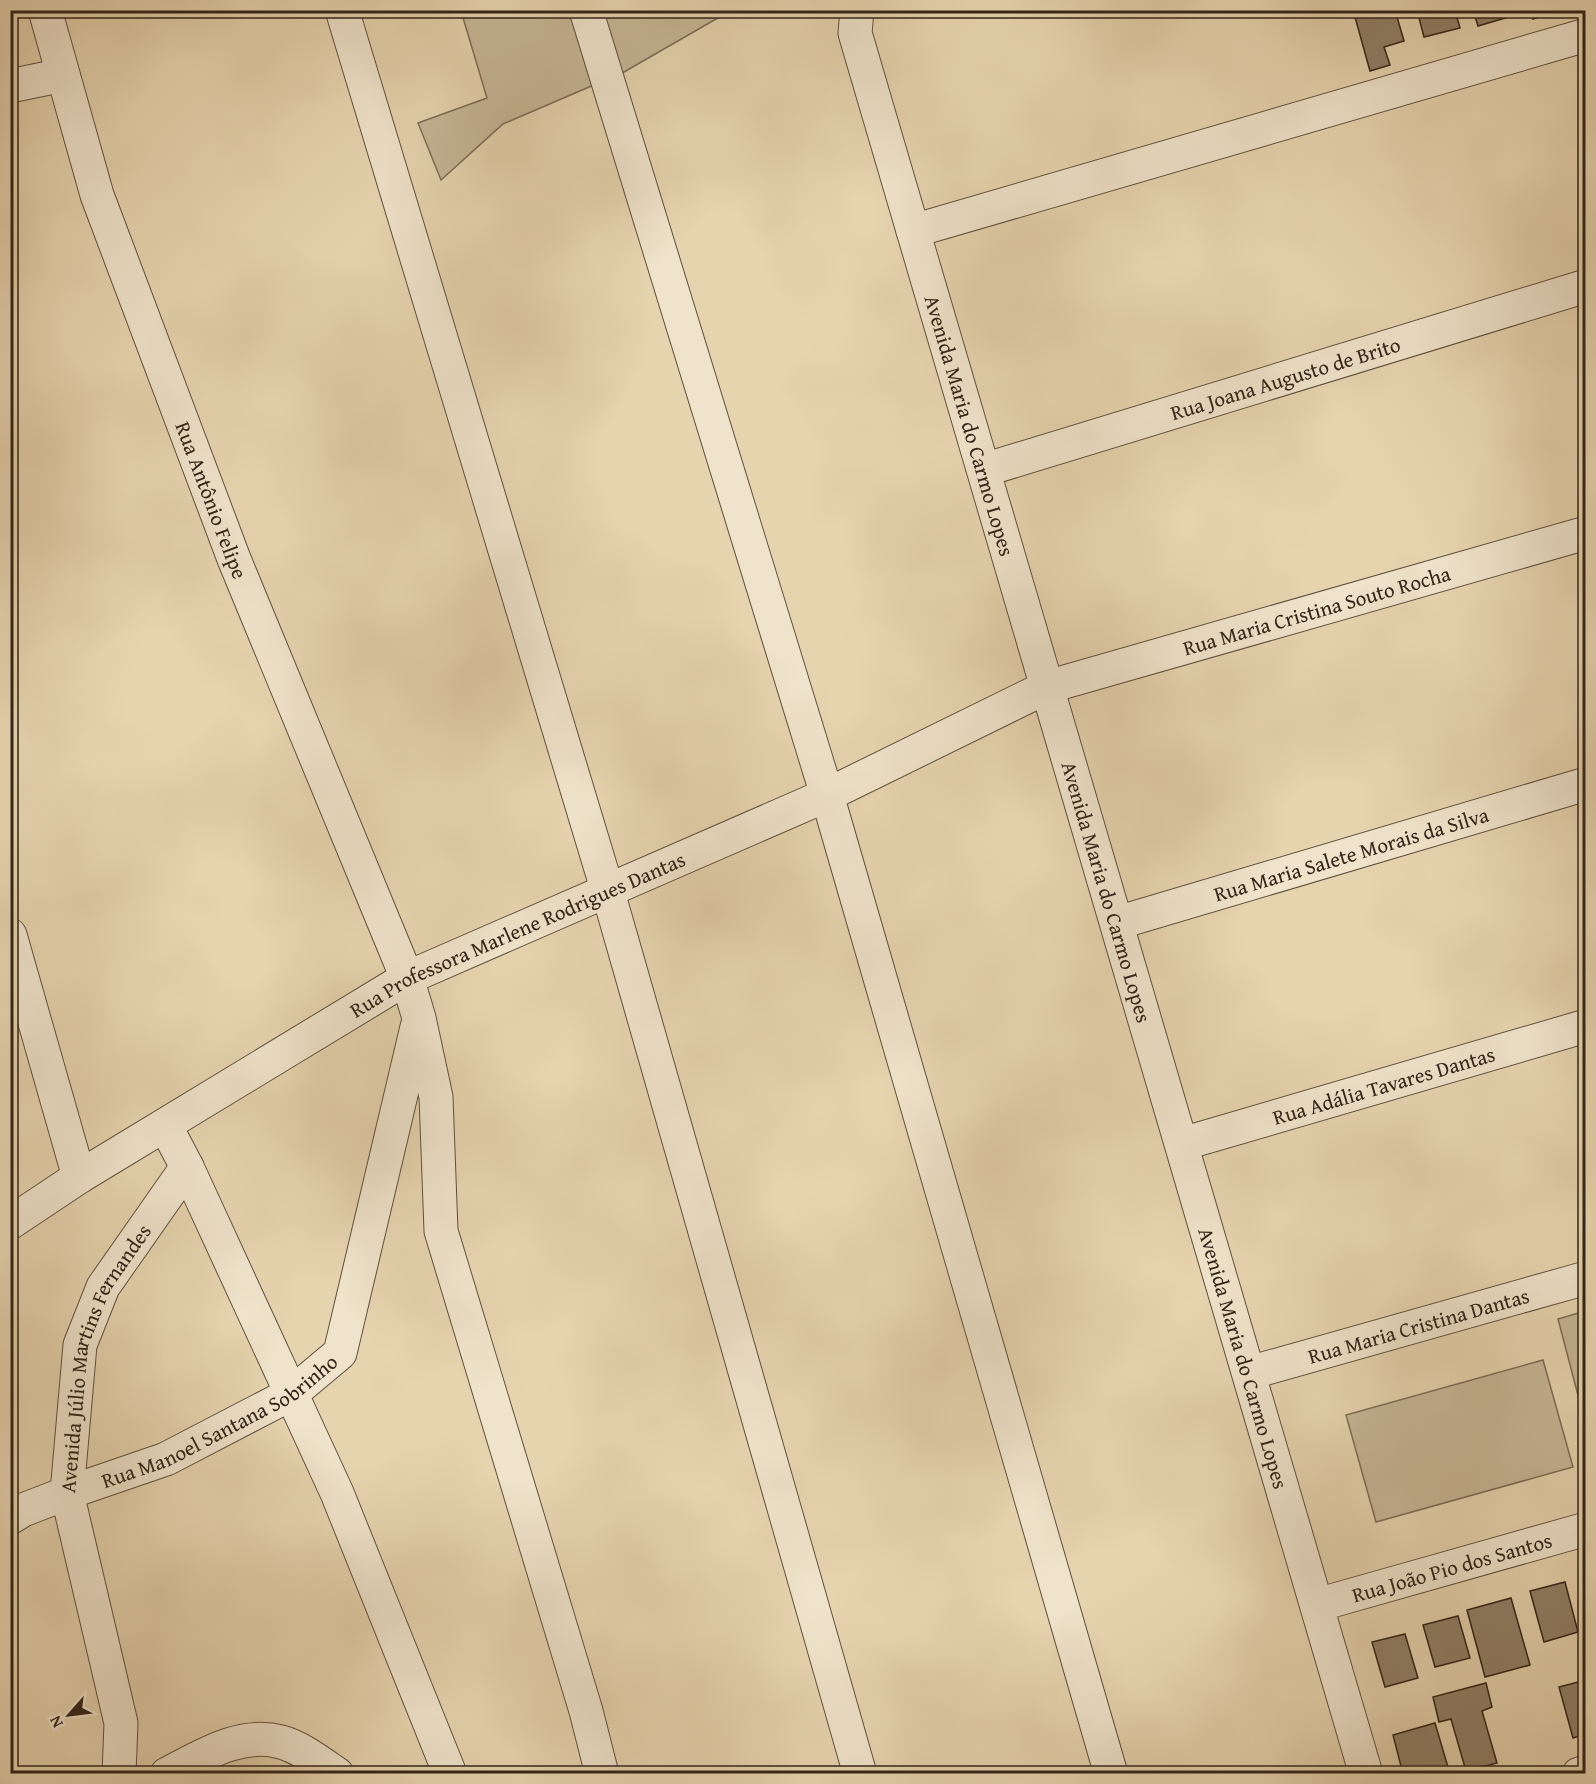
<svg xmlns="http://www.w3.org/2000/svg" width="1596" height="1784" viewBox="0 0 1596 1784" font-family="'Gentium Book Plus',serif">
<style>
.green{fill:#c7b696;stroke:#7c6e58;stroke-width:1.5}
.building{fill:#908067;stroke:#322519;stroke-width:1.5}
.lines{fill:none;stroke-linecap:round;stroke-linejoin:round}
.minor-casing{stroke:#5f513e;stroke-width:35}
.tertiary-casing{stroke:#5f513e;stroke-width:35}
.minor{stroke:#efe3cb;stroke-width:33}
.tertiary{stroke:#efe3cb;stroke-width:33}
.labels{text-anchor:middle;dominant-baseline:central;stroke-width:4.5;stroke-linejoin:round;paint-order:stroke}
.street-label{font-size:21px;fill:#322519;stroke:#efe3cb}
</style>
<rect width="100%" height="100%" fill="#e6d4af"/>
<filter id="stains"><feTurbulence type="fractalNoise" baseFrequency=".00333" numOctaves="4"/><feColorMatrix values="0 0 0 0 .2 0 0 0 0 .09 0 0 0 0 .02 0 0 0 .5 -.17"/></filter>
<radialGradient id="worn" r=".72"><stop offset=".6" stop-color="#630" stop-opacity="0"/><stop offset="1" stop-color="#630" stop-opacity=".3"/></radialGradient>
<path class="green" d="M461,11H737L716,19L624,72L503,124L441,180L418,123L487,98Z
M1585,1311H1586L1585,1422L1558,1319Z
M1543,1360L1573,1467L1376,1522L1346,1415Z"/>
<path class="building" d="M1353,10H1395L1404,41L1384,47L1390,65L1370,71Z
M1417,10H1455L1460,28L1424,37Z
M1473,10H1518L1519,14L1478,26Z
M1531,10H1562L1533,19Z
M1565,1582L1578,1632L1544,1642L1530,1591Z
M1511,1598L1530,1665L1485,1677L1467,1610Z
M1458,1616L1470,1658L1435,1667L1423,1625Z
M1405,1634L1418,1678L1385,1687L1372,1642Z
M1586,1680V1734L1573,1738L1559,1687Z
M1486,1683L1492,1707L1482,1711L1497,1763L1466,1771L1451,1719L1439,1722L1433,1697Z
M1435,1723L1450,1774H1403L1393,1735Z"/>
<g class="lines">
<g class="minor-casing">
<g id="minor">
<path id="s1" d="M45,10L97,195L234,559L407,978L419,1018L436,1097L441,1231L586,1711L602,1774"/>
<path d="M342,10L608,892L860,1774"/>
<path d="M586,10L827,795L1111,1774"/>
<path id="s2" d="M857,10L855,33L1366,1774"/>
<path d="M10,86L63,75"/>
<path d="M913,231L1586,35"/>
<path id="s3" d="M984,470L1586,286"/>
<path id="s4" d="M1117,923L1586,784"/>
<path d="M166,1127L187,1167L337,1493L450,1774"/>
<path id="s5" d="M1182,1144L1586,1026"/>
<path id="s6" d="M1249,1373L1586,1278"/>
<path id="s7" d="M10,1518L23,1510L67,1493L166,1459L291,1394L340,1353L417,1027"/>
<path id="s8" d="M1317,1605L1586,1529"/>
<path id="s9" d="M119,1774L121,1723L67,1493L80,1345L103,1287L187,1167"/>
<path d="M167,1774C202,1756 240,1731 281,1742C300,1747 321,1763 337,1774"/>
<path d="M1579,1774L1586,1772"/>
</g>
</g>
<g class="tertiary-casing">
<g id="tertiary">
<path d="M10,935L79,1177"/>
<path id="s10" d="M10,1223L79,1177L407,978L827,795L1047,687L1586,533"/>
</g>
</g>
<use href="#minor" class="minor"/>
<use href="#tertiary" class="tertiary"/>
</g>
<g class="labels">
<g class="street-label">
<text stroke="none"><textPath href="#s3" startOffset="315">Rua Joana Augusto de Brito</textPath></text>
<text stroke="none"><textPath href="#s2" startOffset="432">Avenida Maria do Carmo Lopes</textPath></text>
<text stroke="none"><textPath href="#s1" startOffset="518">Rua Antônio Felipe</textPath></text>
<text stroke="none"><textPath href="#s10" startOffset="1450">Rua Maria Cristina Souto Rocha</textPath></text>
<text stroke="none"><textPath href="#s4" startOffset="244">Rua Maria Salete Morais da Silva</textPath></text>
<text stroke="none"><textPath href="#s2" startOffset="918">Avenida Maria do Carmo Lopes</textPath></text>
<text stroke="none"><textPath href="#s10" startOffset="585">Rua Professora Marlene Rodrigues Dantas</textPath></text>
<text stroke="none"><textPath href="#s5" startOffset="210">Rua Adália Tavares Dantas</textPath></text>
<text stroke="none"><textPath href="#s6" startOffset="176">Rua Maria Cristina Dantas</textPath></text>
<text stroke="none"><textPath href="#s2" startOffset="1404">Avenida Maria do Carmo Lopes</textPath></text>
<text stroke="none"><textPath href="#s9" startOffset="430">Avenida Júlio Martins Fernandes</textPath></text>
<text stroke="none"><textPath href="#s7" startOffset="232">Rua Manoel Santana Sobrinho</textPath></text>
<text stroke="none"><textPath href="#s8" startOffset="140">Rua João Pio dos Santos</textPath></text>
</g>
</g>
<rect width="1596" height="1784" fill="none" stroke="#e6d4af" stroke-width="36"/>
<rect x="12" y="12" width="1572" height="1760" fill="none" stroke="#322519" stroke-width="3"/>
<rect x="18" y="18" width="1560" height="1748" fill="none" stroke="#322519" stroke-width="1.5"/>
<g transform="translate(69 1715) rotate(242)" stroke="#efe3cb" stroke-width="4.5" paint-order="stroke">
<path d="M0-4.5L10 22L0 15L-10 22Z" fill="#322519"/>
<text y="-9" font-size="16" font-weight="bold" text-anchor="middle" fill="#322519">N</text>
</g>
<rect width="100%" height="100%" filter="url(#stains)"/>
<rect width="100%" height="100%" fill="url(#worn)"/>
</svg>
